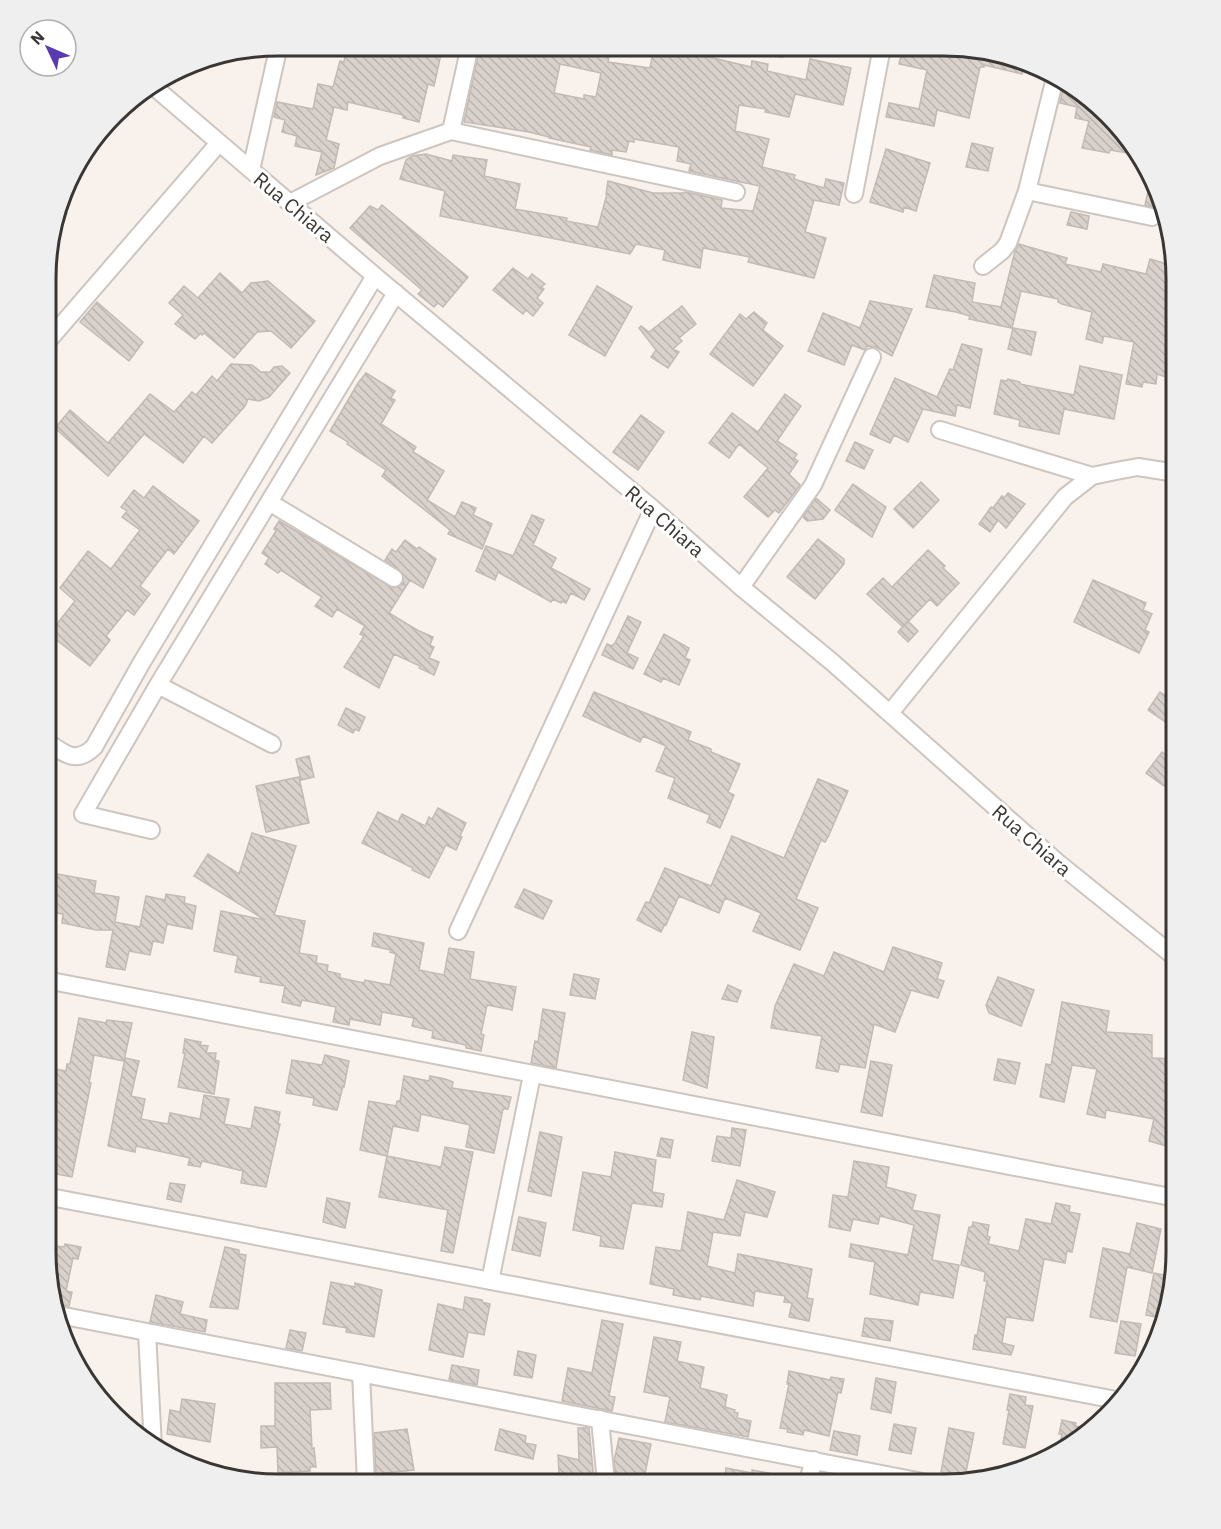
<svg xmlns="http://www.w3.org/2000/svg" width="1221" height="1529" viewBox="0 0 1221 1529" font-family="'IBM Plex Sans',sans-serif">
<style>
.building{fill:url(#building-back-hatch);stroke:#c2bab4;stroke-width:1.5;fill-rule:evenodd}
.lines{fill:none;stroke-linecap:round;stroke-linejoin:round}
.street-casing{stroke:#cdc5bf;stroke-width:20}
.street{stroke:#fff;stroke-width:16}
.labels{text-anchor:middle;dominant-baseline:central;stroke-width:6;stroke-linejoin:round;paint-order:stroke}
.street-label{font-size:20px;fill:#393633;stroke:#fff}
.rim{fill:none;stroke:#393633;stroke-width:3}
</style>
<defs>
<pattern id="building-back-hatch" width="6" height="6" patternUnits="userSpaceOnUse" patternTransform="scale(1.5)"><rect width="6" height="6" fill="#d9d1cb"/><path d="M-1 5l2 2M0 0l6 6M5-1l2 2" fill="none" stroke="#bbb4af"/></pattern>
</defs>
<rect width="100%" height="100%" fill="#f9f1eb"/>
<path class="building" d="M362,45H443L434,86L428,84L419,122L403,118V115L348,102L347,110L334,107L326,140L339,144L334,168L316,175L322,152L295,146L297,136L282,132L285,120L274,117L277,102L313,109L318,84L333,87L340,61L344,62L347,46L362,49Z
M480,46H611L608,62L650,68L654,47L692,53L751,67L752,61L768,64L767,71L806,80L810,59L851,68L843,105L795,94L789,117L765,112L766,109L739,105L735,131L769,139L762,167L795,175L794,179L824,188L826,179L844,183L839,205L814,200L805,232L826,238L814,278L748,262L750,257L703,248L700,268L663,260L665,250L636,244L630,254L440,216L445,191L400,179L406,160L412,156L426,154L452,161L453,155L487,160L484,176L520,184L515,209L567,218L566,221L598,227L607,194H606L608,181L653,193H685V192L722,200L721,208L753,211L760,186L689,171L691,164L677,161L679,147L634,139V142L629,141L626,152L612,150V155L590,150L591,147L549,138V137L529,132L464,122ZM560,64L601,73L596,97L584,95V99L554,93Z
M935,47H974L1024,66L1022,74L984,65V67H980L969,118L937,110L934,126L886,117L889,103L919,109L927,70L899,64L903,49L933,56Z
M1064,84L1075,86L1139,155L1110,150L1109,153L1082,148L1089,121L1075,118L1077,107L1060,103Z
M972,143L993,148L988,171L966,167Z
M886,149L930,163L916,211L904,207L903,212L870,202Z
M1151,177L1161,200L1166,212L1145,205Z
M382,205L468,277L443,307L438,303L434,307L418,294L422,290L350,228L370,206L378,210Z
M1071,212L1089,216L1087,229L1067,225Z
M1019,244L1067,258L1065,264L1101,272L1103,264L1146,274L1150,259L1174,266L1176,343L1171,354L1166,377L1157,374L1156,384L1143,382L1142,387L1126,384L1134,342L1104,336L1102,343L1086,339L1092,312L1062,304L1058,302V299L1021,291L1012,328L969,319L970,316L956,312L926,307L934,275L975,283L972,302L1001,307L1015,251Z
M513,268L528,279L532,274L545,284L541,287L544,289L537,298L543,303L533,316L526,310L523,314L493,290Z
M220,273L242,293L251,283L268,281L315,321L291,348L271,331L257,332L234,358L204,333L202,335L201,333L195,339L175,324L183,315L169,303L184,286L198,298Z
M597,286L632,307L605,356L569,335Z
M870,301L912,309L892,356L876,347L867,346L865,350L852,345L844,365L808,351L823,313L860,328Z
M97,302L143,342L129,361L80,322Z
M682,306L696,324L679,338L682,341L673,349L679,352L668,368L651,357L656,350L639,328L641,326L649,332Z
M754,312L767,323L763,329L764,331L783,346L753,386L710,354L740,314L746,319Z
M1013,328L1036,332L1031,355L1008,349Z
M962,344L982,349L970,408L957,405L955,416L923,409L908,442L894,435L890,443L870,434L895,378L937,397L950,369L953,370Z
M231,364L252,365L261,372H270L274,367L282,366L290,373L269,397L259,401L248,399L245,406L212,443L204,436L183,463L144,434L108,476L55,428L70,410L108,443L150,394L174,412L192,392L196,395L212,376L217,381Z
M1080,366L1122,375L1114,419L1064,409L1059,434L1019,426L1020,420L994,414L1001,380L1007,381L1008,379L1020,382V384L1074,395Z
M366,373L395,391L391,398L395,400L381,424L416,447L413,452L444,471L427,500L455,517L462,502L476,508L473,515L492,524L482,549L448,534L450,530L382,476L386,470L347,444L348,442L330,431L358,383Z
M785,394L801,406L777,441L797,454L794,458L798,461L789,474L800,485L779,513L775,510L768,517L744,497L768,468L739,444L729,458L709,443L732,413L758,432Z
M641,415L664,432L638,470L613,452Z
M855,442L873,450L864,469L846,461Z
M921,482L939,500L913,528L894,509Z
M853,484L886,507L872,537L835,510Z
M153,486L199,521L174,554L168,549L152,570L140,586L150,594L134,615L127,610L106,636L110,640L90,666L49,634L75,601L60,588L88,551L111,569L140,530L122,517L127,511L121,507L134,490L144,498Z
M1008,493L1025,504L1006,528L998,520L990,532L979,524L991,507L993,508L1002,496L1004,498Z
M816,498L830,510L823,519L807,521L803,517Z
M532,515L544,520L533,545L556,558L551,568L590,589L584,600L571,593L566,603L562,601L561,603L553,599L551,602L498,572L495,580L476,571L486,546L513,556Z
M279,521L393,588L403,584V574L385,560L392,549L396,552L405,540L417,549L419,547L436,559L423,588L410,580L389,613L417,630L433,637L430,645L434,647L429,658L439,662L434,675L419,668L420,666L394,654L379,688L344,667L364,636L360,634L365,626L337,609L332,617L315,606L322,597L281,570L278,573L265,564L269,558L262,553L276,531L274,529Z
M818,539L844,559V564L815,599L787,577Z
M928,550L945,566L943,568L959,583L937,606L930,599L903,627L867,594L883,578L892,587Z
M1093,580L1146,603L1143,610L1152,614L1145,630L1149,632L1139,653L1074,622Z
M628,616L641,622L627,653L638,658L633,669L602,655L607,644L612,646L615,643Z
M908,621L918,631L908,642L898,632Z
M664,634L689,648L685,658L690,660L679,685L663,678L661,682L644,674Z
M594,692L691,732L688,740L711,749V752L740,764L728,792L734,795L720,828L707,822L710,815L668,798L675,778L656,771L666,746L643,736L640,742L583,716Z
M1160,692L1176,703V729L1148,710Z
M346,708L365,717L359,731L355,729L353,733L338,725Z
M1162,752L1176,763V771L1164,786L1146,773Z
M309,756L314,777L301,780L296,759Z
M299,777L309,823L266,832L256,786Z
M818,779L848,791L829,835L825,842L821,840L796,899L818,908L800,950L753,931L761,913L725,898L719,913L679,896L666,925L665,924L661,932L637,920L646,902L649,903L665,868L711,886L732,836L784,858Z
M438,808L466,823L460,836L462,837L456,850L446,845L429,878L412,870L413,868L362,843L378,812L398,822L402,814L425,826L429,817L432,819Z
M252,833L296,846L274,915L305,921L299,953L317,956L316,963L328,965L327,971L340,974V978L364,983L365,980L390,985L396,954L390,952L391,950L372,946L374,933L424,943L419,970L444,975L449,948L474,952L470,979L516,987L512,1010L487,1005L481,1034L484,1035L481,1051L466,1048V1045L432,1038L433,1031L412,1026L414,1018L382,1012L380,1025L350,1019L349,1025L333,1022L336,1007L302,1000L300,1006L282,1002L285,986L260,982L261,977L235,972L238,956L214,951L221,911L265,920L194,876L208,854L239,874Z
M52,873L96,881L94,893L119,897L115,922L140,927L146,896L165,900L166,894L185,897L184,903L196,906L192,929L167,924L163,943L153,941L150,955L129,951L125,970L106,967L113,930H96L62,923L63,914L46,912V893L49,878H51Z
M524,889L552,901L543,919L515,907Z
M893,947L942,963L937,979L944,981L938,998L911,990L895,1032L874,1024L865,1068L840,1064L838,1072L816,1068L822,1036L771,1028L775,1006L794,964L824,976L834,952L884,972Z
M574,974L599,979L595,999L570,995Z
M998,977L1034,990L1021,1026L989,1013L986,1005Z
M728,985L741,991L737,1002L722,999Z
M1062,1002L1109,1011L1106,1032L1152,1035V1058L1176,1059V1149L1149,1141L1154,1119L1106,1110L1105,1118L1087,1114L1097,1069L1072,1065L1064,1102L1040,1097L1046,1064L1051,1065Z
M543,1009L565,1013L556,1068L531,1063L535,1041L538,1042Z
M79,1018L106,1023L107,1020L132,1023L124,1061L94,1055L89,1083H91L72,1177L45,1172V1067L66,1071L67,1064H70Z
M692,1032L714,1037L707,1088L683,1080Z
M185,1039L201,1042L200,1045L208,1046L206,1053H216L215,1060L219,1061L214,1094L178,1087L185,1053H183Z
M325,1055L349,1061L344,1087L343,1086L337,1110L313,1105L314,1098L286,1093L292,1060L322,1065Z
M125,1058L139,1061L131,1096L145,1099L141,1119L168,1124L170,1113L200,1119L204,1095L229,1099L224,1124L251,1129L255,1107L280,1112L278,1123L280,1124L266,1187L241,1183L243,1171L202,1161L200,1167L188,1165L190,1158L136,1146L135,1152L108,1146Z
M998,1059L1020,1063L1015,1084L994,1080Z
M871,1061L892,1065L882,1116L861,1112Z
M404,1076L429,1081L430,1076L445,1079L453,1082L452,1088L511,1097L508,1109H503L494,1153L466,1147L470,1125L421,1114L418,1131L393,1126L387,1156L360,1150L369,1101L396,1106L397,1101H400Z
M732,1128L746,1130L740,1166L712,1161L717,1136L731,1138Z
M540,1132L562,1137L551,1196L528,1191Z
M661,1138L673,1140L670,1158L657,1156Z
M445,1147L473,1152L453,1253L441,1251L448,1210L379,1197L387,1156L441,1167Z
M615,1152L656,1160L652,1192L664,1194L662,1207L632,1203L623,1249L600,1246L601,1236L573,1230L583,1172L611,1177Z
M854,1161L889,1167L886,1187L916,1195L912,1210L940,1215L932,1260L959,1265L953,1298L920,1292L918,1305L870,1294L875,1262L849,1257L851,1244L908,1255L914,1225L880,1216L878,1224L853,1219L850,1231L829,1227L833,1195L848,1197Z
M737,1180L775,1192L767,1217L745,1212L740,1236L713,1232L707,1266L735,1273L738,1254L812,1269L807,1298L813,1299L809,1321L789,1317L792,1303L784,1302L785,1296L755,1291L753,1306L701,1296L700,1300L673,1295L674,1289L650,1284L656,1247L681,1251L688,1212L724,1220Z
M170,1183L185,1185L181,1202L167,1199Z
M327,1198L350,1203L345,1228L323,1222Z
M1056,1203L1070,1206L1069,1212L1080,1214L1072,1252L1067,1251L1065,1263L1044,1259L1033,1321L1006,1317L1002,1343L1014,1346L1011,1355L973,1349L975,1335L977,1336L987,1281H984L985,1272L961,1265L969,1227H972L973,1222L989,1225L987,1236L990,1237L988,1244L1019,1251L1026,1219L1051,1224Z
M519,1217L546,1223L540,1256L512,1250Z
M1137,1223L1161,1229L1152,1273L1127,1267L1117,1322L1090,1317L1103,1248L1130,1254Z
M65,1244L81,1247L78,1259L73,1258L66,1291L72,1292L69,1306L52,1303L48,1272L50,1262H54L57,1246L64,1247Z
M225,1247L239,1250V1254L246,1255L238,1309L210,1307Z
M1154,1273L1173,1277L1165,1319L1146,1315Z
M331,1282L355,1287V1283L382,1290L374,1337L346,1332L347,1328L323,1324Z
M156,1295L183,1302L180,1314L207,1320L205,1332L150,1322Z
M465,1297L482,1300V1302L490,1304L484,1335L468,1332L463,1357L429,1350L438,1304L463,1310Z
M865,1318L893,1321L890,1341L862,1336Z
M602,1320L623,1324L609,1396L615,1397L612,1411L562,1401L568,1368L592,1373Z
M1121,1321L1141,1324L1135,1356L1115,1353Z
M290,1330L306,1333L302,1351L286,1348Z
M654,1337L681,1342L677,1361L704,1367L700,1388L727,1395L725,1407L735,1410L734,1412L738,1413L737,1418L751,1421L748,1437L665,1422L670,1397L644,1392Z
M518,1351L536,1355L532,1378L514,1375Z
M452,1365L479,1370L477,1385L449,1380Z
M789,1371L830,1380L831,1377L844,1379L841,1393L838,1392L829,1436L804,1430L803,1435L787,1432L788,1429L780,1428L789,1384H787Z
M876,1378L896,1382L891,1413L871,1409Z
M275,1383H330L331,1409L310,1410L312,1449L314,1448L316,1467H310V1471L278,1473L277,1447L261,1448V1426H275Z
M1010,1394L1026,1397L1025,1405L1033,1406L1025,1448L1003,1444L1009,1410H1007Z
M182,1399L215,1404L210,1442L167,1434L170,1410L180,1412Z
M1062,1420L1076,1423L1075,1426L1086,1428L1058,1453L1062,1434H1059Z
M894,1424L916,1428L911,1454L889,1450Z
M578,1428H589L594,1481L559,1473L558,1455L579,1460Z
M949,1428L974,1433L965,1477L941,1472Z
M407,1429L414,1470L376,1474L374,1433Z
M500,1429L526,1436L525,1443L536,1445L533,1459L495,1450Z
M834,1431L860,1436L857,1455L830,1450Z
M619,1438L651,1444L643,1484L616,1481L614,1461Z
M726,1468L752,1473V1470L790,1477L789,1484H724Z"/>
<g class="lines">
<g class="street-casing">
<path id="street" d="M771,46L781,48
M1055,78L1027,191L1152,217
M153,86L375,276L653,509L741,587L832,662L1057,862L1176,958
M451,131L470,46
M251,170L279,45
M854,194L882,47
M290,203L380,156L451,131L736,192
M983,266L1002,251L1008,243L1027,191
M47,342L219,143
M940,430L1092,476
M269,502L394,578
M741,587L813,485L872,357
M158,685L272,744
M890,713L1065,497L1092,476L1116,471L1138,467L1176,473
M46,741C63,753 76,765 94,747L142,662L375,276
M151,830L83,814L158,685L396,293
M458,931L653,509
M46,980L1176,1198
M45,1196L1116,1400
M490,1281L532,1075
M54,1314L933,1484
M147,1332L153,1447
M361,1373L366,1483
M600,1419L606,1483
M807,1484L814,1460"/>
</g>
<use href="#street" class="street"/>
</g>
<g class="labels">
<g class="street-label">
<text transform="translate(294 207) rotate(40)">Rua Chiara</text>
<text transform="translate(665 521) rotate(41)">Rua Chiara</text>
<text transform="translate(1032 840) rotate(41)">Rua Chiara</text>
</g>
</g>
<path d="M0 0H1221V1529H0ZM278 56H944A222 222 0 0 1 1166 278V1252A222 222 0 0 1 944 1474H278A222 222 0 0 1 56 1252V278A222 222 0 0 1 278 56Z" fill="#efefef" fill-rule="evenodd"/>
<path class="rim" d="M278 56H944A222 222 0 0 1 1166 278V1252A222 222 0 0 1 944 1474H278A222 222 0 0 1 56 1252V278A222 222 0 0 1 278 56Z"/>
<g transform="translate(48 48) rotate(314)"><circle r="28" fill="#ffffff" stroke="#b0afad" stroke-width="1.5"/>
<path d="M0-4.5L10 22L0 15L-10 22Z" fill="#593ab2"/>
<text y="-9" font-size="16" font-weight="bold" text-anchor="middle" fill="#393633">N</text>
</g>
</svg>
